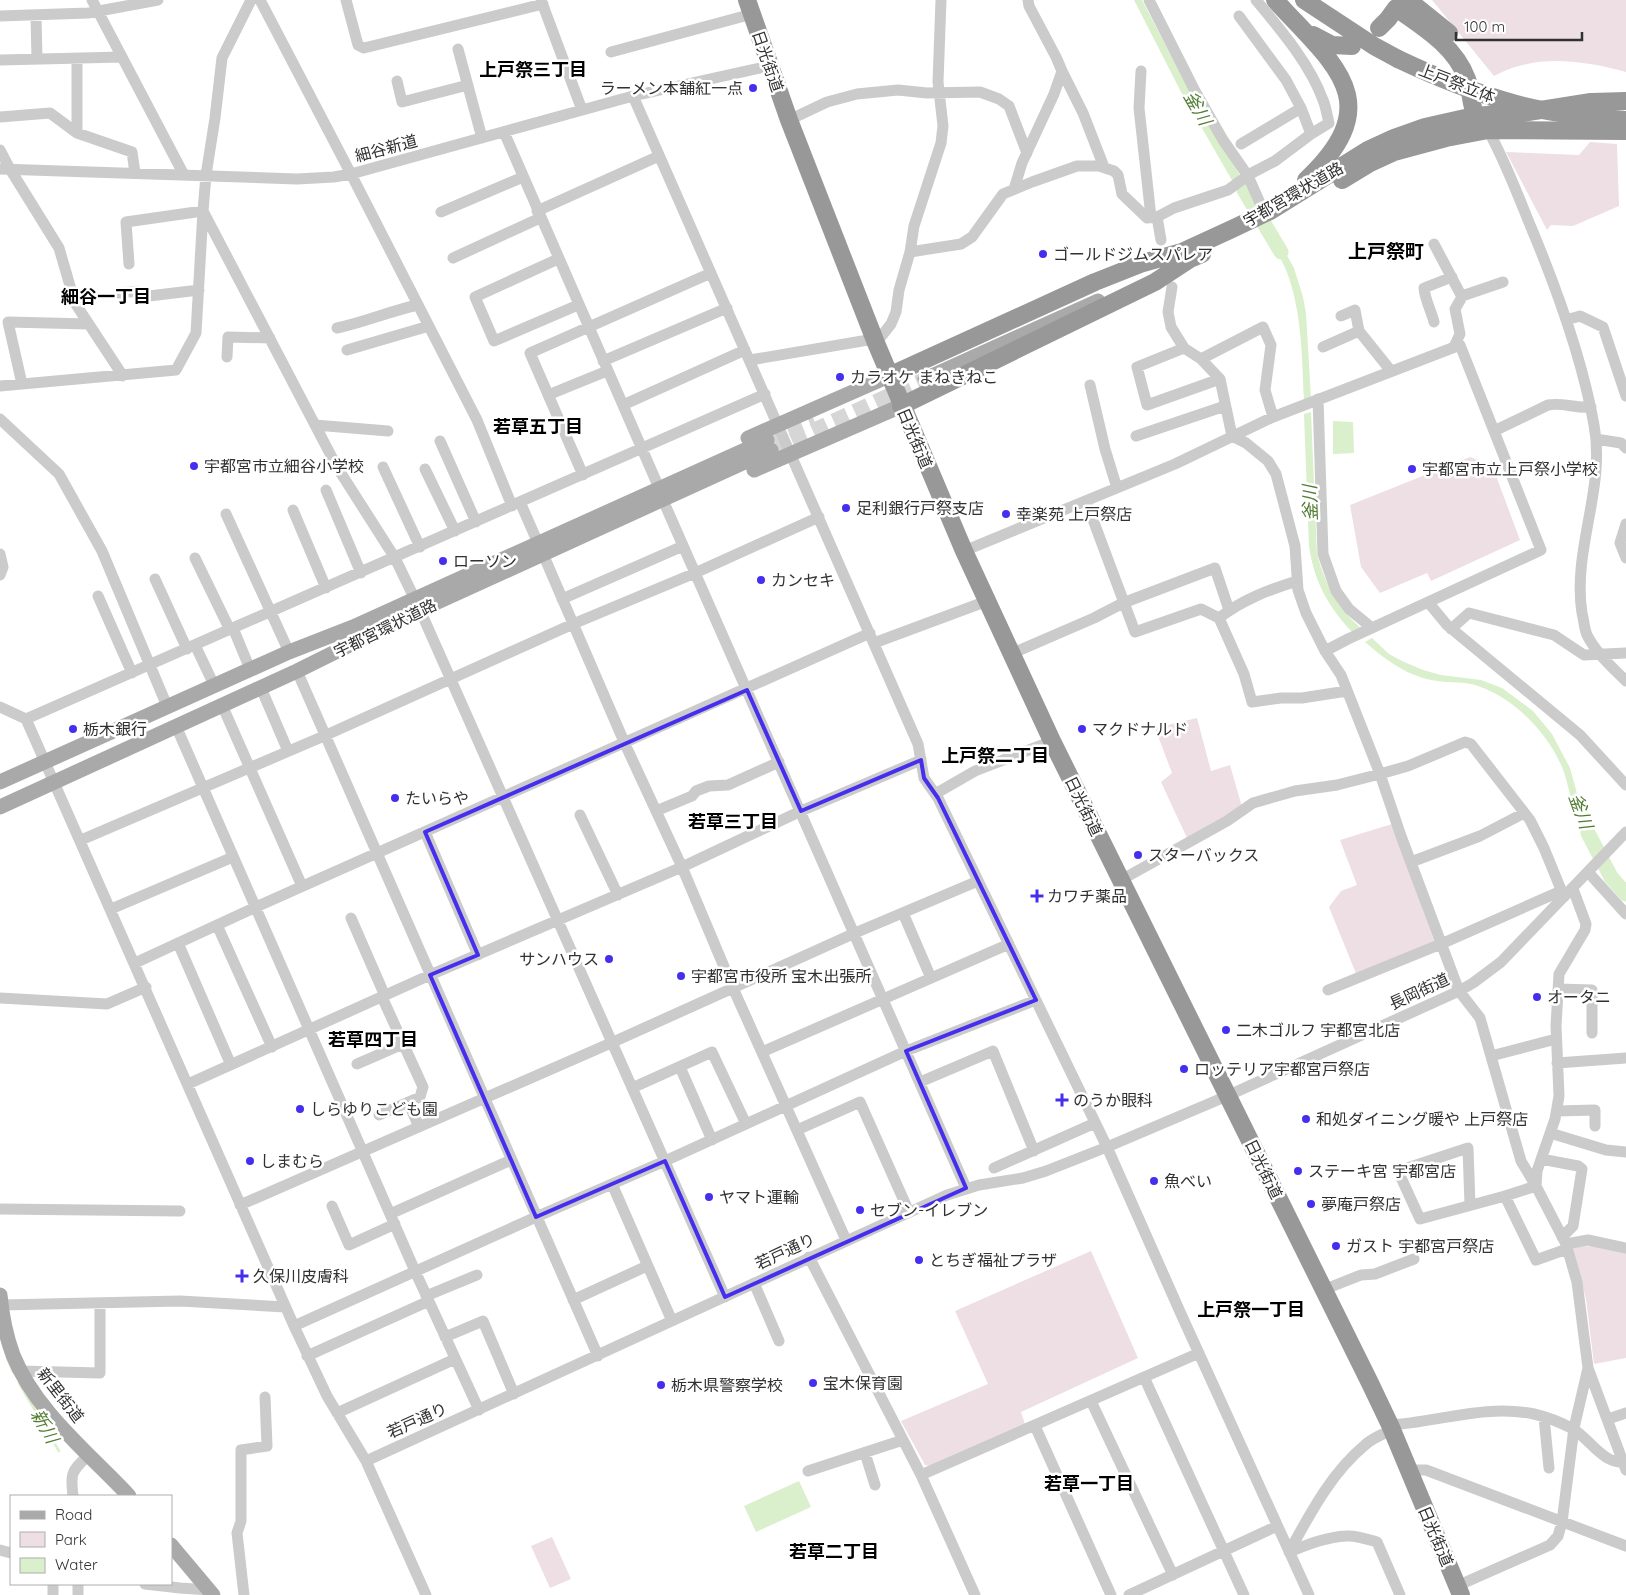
<svg xmlns="http://www.w3.org/2000/svg" width="1626" height="1595" viewBox="0 0 1626 1595" font-family="Quicksand,'Noto Sans JP',sans-serif">
<style>
.green{fill:#eedfe4}
.water{fill:#daefcb}
.lines{fill:none;stroke-linecap:round;stroke-linejoin:round}
.stream{stroke:#daefcb;stroke-width:2.5}
.river{stroke:#daefcb;stroke-width:15}
.major-tunnel{stroke:#d6d6d6;stroke-width:15;stroke-dasharray:15 8;stroke-linecap:butt}
.minor{stroke:#cbcbcb;stroke-width:11}
.major{stroke:#a9a9a9;stroke-width:15}
.highway{stroke:#989898;stroke-width:18}
.highway-bridge{stroke:#989898;stroke-width:18}
.marked{fill:none;stroke:#452eee;stroke-width:4;stroke-linejoin:round}
.poi-dot{fill:#452eee;stroke:#fff;stroke-width:2}
.labels{text-anchor:middle;dominant-baseline:central;stroke-width:5;stroke-linejoin:round;paint-order:stroke}
.street-label{font-size:16px;fill:#313131;stroke:#fff}
.poi-label{font-size:16px;fill:#313131;stroke:#fff;text-anchor:start}
.neighbourhood-label{font-size:18px;font-weight:bold;fill:#000;stroke:#fff}
.water-label{font-size:18px;font-style:italic;fill:#517e32;stroke:#fff}
.quarter-label{font-size:19px;font-weight:bold;fill:#000;stroke:#fff}
</style>
<rect width="100%" height="100%" fill="#fff"/>
<path class="green" d="M1432,0H1626V72C1592,63 1554,56 1519,66C1510,68 1502,72 1494,76Z
M1590,142L1617,144L1619,206L1573,226L1551,225L1547,230L1506,152L1579,155Z
M1470,457L1492,465L1520,540L1431,581L1427,573L1380,593L1361,567L1350,505Z
M1197,718L1211,771L1230,765L1242,807L1187,838L1161,782L1172,773L1155,728Z
M1392,824L1437,949L1357,976L1329,907L1341,891L1357,885L1340,840Z
M1593,1246L1626,1253V1358L1594,1364L1586,1299L1572,1247Z
M1091,1251L1138,1358L1021,1412L1025,1424L931,1466L925,1465L901,1421L988,1384L955,1311Z
M552,1537L571,1579L550,1588L531,1546Z"/>
<path class="water" d="M1134,0H1142L1191,94L1241,177L1233,182L1180,90Z
M1275,234L1294,268L1303,297L1306,313L1311,398L1304,401C1302,360 1302,317 1289,278C1284,263 1276,250 1268,237Z
M1311,412L1317,554C1326,586 1337,608 1362,629L1353,633C1328,607 1314,581 1309,546L1304,414Z
M1333,421L1353,422L1354,453L1333,454Z
M1372,638L1389,654L1402,661L1423,670L1441,675L1481,680L1502,688L1533,711L1552,734L1570,768L1579,801L1590,829L1600,847L1592,855C1586,839 1580,824 1574,809C1570,797 1568,784 1564,772C1550,735 1516,699 1478,686C1465,681 1450,683 1437,681C1408,677 1386,660 1365,642Z
M1608,863L1626,883V900L1601,869Z
M799,1481L811,1507L756,1532L744,1506Z"/>
<g class="lines">
<path class="stream" d="M7,1358L13,1372
M19,1383L59,1451"/>
<path class="river" d="M1244,190L1281,252
M1588,833L1611,877L1626,894"/>
<path class="major-tunnel" d="M767,440L814,420
M771,450L925,379"/>
<path class="minor" d="M92,0L184,175
M251,0L222,58L215,118L206,175L203,211L337,467L395,558L420,610L725,1297
M260,0L351,174L477,420L512,506
M346,0L358,45L364,48L543,4
M541,0L582,110
M1149,0L1195,91L1223,140L1248,176L1260,203
M1256,0C1280,29 1310,64 1323,100C1326,107 1327,115 1329,123L1311,134
M0,16L88,13L158,0
M36,16L37,59
M458,49L482,138
M611,52L752,14
M77,59V133L132,152L135,173
M0,60L122,57
M1062,71L1083,113L1104,167
M1141,71L1139,108L1151,217
M397,81L402,102L468,85
M633,96L918,744L924,778L938,798L1107,1147L1181,1314L1309,1595
M0,117L50,113L77,133
M789,120L827,102L857,94L898,90L927,93L980,92L999,99L1009,106L1027,153
M1488,130C1504,159 1516,190 1528,220C1555,284 1582,357 1594,425C1606,488 1572,550 1582,613C1584,620 1584,628 1587,635C1596,653 1612,667 1626,681
M504,132L656,481
M1241,144L1301,108
M0,150L10,169L59,248L75,303L123,376
M0,169L297,179L334,177L351,174L633,96L769,66
M1014,189L1022,163L1054,94L1062,71L1056,57L1029,6L1028,0
M537,211L659,156
M441,212L523,177
M1157,217L1174,208L1228,190L1250,174L1275,161L1311,134L1301,108L1286,80L1239,16
M1434,244L1462,297L1455,309L1460,334L1454,347
M910,252L961,244L972,237L1003,194L1032,182L1077,166H1099L1114,171L1118,175L1122,194L1147,218L1157,217L1161,240
M453,258L540,218
M558,259L475,297L494,341L578,305
M1172,287L1168,312L1171,327L1184,348L1201,359L1220,379L1232,436
M119,293L138,291L149,296L199,290
M1462,296L1503,282
M1341,316L1355,310L1359,331L1391,371
M1566,320L1580,316L1603,327L1626,396
M1434,322C1431,310 1425,300 1424,288L1452,277
M337,328C365,322 390,311 418,305
M876,343L891,324L896,312L899,290L910,252L914,226L941,143L943,126L938,82L941,0
M1323,347L1359,331
M1184,348L1137,367L1147,405L1220,379
M347,350L429,326
M227,357L228,337L270,338
M1201,359L1263,327L1271,345L1265,390L1273,417
M750,360L874,339
M603,361L727,308
M22,384L8,322L89,324
M1090,385L1105,449L1117,488
M0,386L176,370L196,333L203,211L126,222L129,264
M548,395L607,371
M1318,399L1323,554L1336,591L1349,609L1372,628
M623,405L745,350
M0,419L59,474L102,551L167,706
M315,425L388,431
M1494,431L1548,405C1563,402 1576,409 1591,407
M1136,436L1225,406
M1232,436L1246,443L1268,461L1276,474L1295,546L1298,590L1306,613L1325,651L1341,675L1380,774L1401,836L1459,991L1480,1018L1521,1161L1536,1186L1505,1196L1536,1260L1567,1249
M1596,439L1621,443L1626,448
M440,441L476,522
M383,467L420,547
M425,469L455,531
M583,475L530,353L711,273
M326,490L361,573
M1086,501L1135,632L1201,609L1219,618
M520,502L538,543
M666,507L966,1188
M293,510L326,588
M226,514L289,652
M1626,524L1620,543L1626,558
M964,551L1175,464L1273,417L1460,345L1541,550L1348,639L1325,651
M0,554L3,567L0,575
M543,554L625,744L682,867L733,988L846,1240
M195,558L230,630
M155,579L187,649
M1297,581C1268,590 1242,600 1219,618L1244,674L1252,702L1281,698H1302L1347,691
M98,596L132,673
M562,599L683,546
M1428,602L1447,625L1580,735L1626,785
M233,628L250,669
M1451,629L1469,613L1554,635L1584,655L1626,653
M874,643L987,601
M195,645L214,685
M1011,654L1094,618L1123,603L1215,568L1229,610
M297,671L598,1356
M261,688L288,751
M222,705L302,886
M0,707L26,719L294,1326L327,1396L366,1461L426,1595
M26,719L765,394
M176,726L415,1271L479,1410
M935,794L975,771L1052,741
M656,811L692,796L696,791L709,786L728,785L779,762
M580,815L618,895
M425,832L478,955
M81,840L324,736L573,624L695,573L819,517
M1411,862L1480,836L1524,813
M1588,872L1626,914
M1121,880L1227,821L1253,803L1295,791L1337,785L1380,774L1408,766L1465,742L1471,744L1530,820L1544,848L1564,897
M1573,889L1586,924L1585,930L1559,974L1556,1026L1559,1096L1555,1119L1537,1171L1536,1186L1566,1244L1577,1282L1588,1368L1626,1470
M111,909L233,857
M903,913L931,978
M351,918L385,996
M217,925L272,1047
M178,943L231,1065
M135,963L256,907L870,633
M1558,989L1592,990V1033
M1328,990L1441,944L1561,891
M0,998L107,1004L146,987
M762,1052L1009,944
M1491,1056L1556,1039
M1557,1063L1626,1058
M357,1064L403,1044
M680,1067L712,1140
M920,1082L993,1051L1034,1151
M188,1084L430,975L682,867L801,811L921,760
M632,1088L712,1052L746,1124
M408,1102L419,1127
M1557,1111L1595,1110V1126
M379,1115L420,1097L423,1087L382,997
M797,1130L860,1102L909,1212
M1550,1133L1606,1150L1626,1152
M1541,1159L1578,1166L1582,1169L1573,1226L1562,1237
M994,1168L1095,1123
M612,1184L672,1321
M240,1205L611,1043L855,933L978,881
M1470,1205L1468,1148L1398,1171L1420,1219L1505,1196
M332,1206L349,1245L395,1224
M0,1209L180,1211
M390,1214L511,1160
M1566,1244L1588,1240L1626,1248
M809,1257L921,1475L975,1595
M754,1283L779,1341
M1323,1290L1361,1275L1375,1274L1414,1259
M426,1296L477,1275
M573,1300L647,1266
M1,1305L180,1301L285,1307
M294,1326L536,1217L665,1161L906,1051L1036,1000
M445,1337L483,1321L514,1394
M307,1356L429,1301
M21,1371L100,1373V1303
M1144,1377L1244,1595
M1091,1401L1173,1575
M337,1413L455,1359
M1544,1417L1549,1468
M1608,1419L1626,1413
M1390,1425C1437,1422 1486,1404 1534,1414C1547,1417 1562,1423 1573,1429C1590,1439 1603,1465 1626,1462
M1035,1426L1111,1595
M865,1453L875,1485
M366,1461L947,1195L979,1185L1023,1178L1046,1171L1107,1147L1227,1096L1459,991L1473,983L1501,962L1626,832
M1408,1470H1426L1626,1546
M808,1471L903,1440
M921,1475L1199,1353
M73,1496C70,1471 72,1472 89,1454
M0,1550L11,1553
M1289,1552C1310,1514 1331,1473 1365,1445C1372,1438 1383,1434 1392,1430
M1289,1552C1307,1545 1326,1537 1346,1536C1356,1535 1367,1539 1377,1542L1400,1595
M78,1584V1595
M145,1584L180,1588L209,1590
M1457,1586L1550,1545L1558,1536L1562,1522L1574,1428L1588,1368
M53,1595V1584
M244,1595L237,1533L241,1521V1450L267,1446L265,1397
M1129,1595L1277,1526"/>
<path class="major" d="M925,379L1098,301
M748,438L889,376
M754,470L901,406
M0,782L289,652L353,627L767,440
M0,807L297,671L420,610L771,450
M0,1295C2,1316 6,1336 13,1355C36,1412 89,1453 129,1496
M171,1545L213,1595"/>
<path class="highway" d="M747,0L789,120L876,343L964,551L1052,741L1370,1383L1390,1425L1461,1595
M1275,0C1333,64 1390,101 1306,180
M1304,0L1374,46L1398,59
M1408,0L1449,33
M1379,28L1388,19L1396,8C1423,27 1455,46 1467,79C1472,94 1470,111 1481,123
M1313,35L1332,45L1352,46
M1342,180L1370,163L1394,152L1446,138L1488,130L1626,131
M889,376L1095,282L1143,263L1182,252L1232,229L1270,211L1368,150L1394,138L1425,127L1474,116L1528,112L1591,102L1626,101
M901,406L1155,282L1190,259L1202,254"/>
<path class="highway-bridge" d="M1398,59C1436,77 1475,93 1516,104C1552,114 1589,117 1626,120"/>
</g>
<path class="marked" d="M747,690L801,811L921,760L924,778L938,798L1036,1000L906,1051L966,1188L725,1297L665,1161L536,1217L430,975L478,955L425,832Z"/>
<g class="poi-dot">
<circle cx="753" cy="88" r="5"/>
<circle cx="1043" cy="254" r="5"/>
<circle cx="840" cy="377" r="5"/>
<circle cx="194" cy="466" r="5"/>
<circle cx="1412" cy="469" r="5"/>
<circle cx="846" cy="508" r="5"/>
<circle cx="1006" cy="514" r="5"/>
<circle cx="443" cy="561" r="5"/>
<circle cx="761" cy="580" r="5"/>
<circle cx="73" cy="729" r="5"/>
<circle cx="1082" cy="729" r="5"/>
<circle cx="395" cy="798" r="5"/>
<circle cx="1138" cy="855" r="5"/>
<path d="M1034.5 888.5h5v5h5v5h-5v5h-5v-5h-5v-5h5z"/>
<circle cx="609" cy="959" r="5"/>
<circle cx="681" cy="976" r="5"/>
<circle cx="1537" cy="997" r="5"/>
<circle cx="1226" cy="1030" r="5"/>
<circle cx="1184" cy="1069" r="5"/>
<path d="M1059.5 1092.5h5v5h5v5h-5v5h-5v-5h-5v-5h5z"/>
<circle cx="300" cy="1109" r="5"/>
<circle cx="1306" cy="1119" r="5"/>
<circle cx="250" cy="1161" r="5"/>
<circle cx="1298" cy="1171" r="5"/>
<circle cx="1154" cy="1181" r="5"/>
<circle cx="709" cy="1197" r="5"/>
<circle cx="1311" cy="1204" r="5"/>
<circle cx="860" cy="1210" r="5"/>
<circle cx="1336" cy="1246" r="5"/>
<circle cx="919" cy="1260" r="5"/>
<path d="M239.5 1268.5h5v5h5v5h-5v5h-5v-5h-5v-5h5z"/>
<circle cx="813" cy="1383" r="5"/>
<circle cx="661" cy="1385" r="5"/>
</g>
<g class="labels">
<g class="street-label">
<text transform="translate(768 61) rotate(71)">日光街道</text>
<text transform="translate(1457 83) rotate(21)">上戸祭立体</text>
<text transform="translate(386 148) rotate(-15)">細谷新道</text>
<text transform="translate(1293 194) rotate(-30)">宇都宮環状道路</text>
<text transform="translate(915 438) rotate(67)">日光街道</text>
<text transform="translate(385 628) rotate(-26)">宇都宮環状道路</text>
<text transform="translate(1084 806) rotate(64)">日光街道</text>
<text transform="translate(1419 991) rotate(-25)">長岡街道</text>
<text transform="translate(1264 1169) rotate(64)">日光街道</text>
<text transform="translate(785 1251) rotate(-25)">若戸通り</text>
<text transform="translate(61 1395) rotate(52)">新里街道</text>
<text transform="translate(417 1420) rotate(-24)">若戸通り</text>
<text transform="translate(1436 1536) rotate(67)">日光街道</text>
</g>
<g class="poi-label">
<text x="743" y="88" text-anchor="end">ラーメン本舗紅一点</text>
<text x="1053" y="254">ゴールドジムスパレア</text>
<text x="850" y="377">カラオケ まねきねこ</text>
<text x="204" y="466">宇都宮市立細谷小学校</text>
<text x="1422" y="469">宇都宮市立上戸祭小学校</text>
<text x="856" y="508">足利銀行戸祭支店</text>
<text x="1016" y="514">幸楽苑 上戸祭店</text>
<text x="453" y="561">ローソン</text>
<text x="771" y="580">カンセキ</text>
<text x="83" y="729">栃木銀行</text>
<text x="1092" y="729">マクドナルド</text>
<text x="405" y="798">たいらや</text>
<text x="1148" y="855">スターバックス</text>
<text x="1047" y="896">カワチ薬品</text>
<text x="599" y="959" text-anchor="end">サンハウス</text>
<text x="691" y="976">宇都宮市役所 宝木出張所</text>
<text x="1547" y="997">オータニ</text>
<text x="1236" y="1030">二木ゴルフ 宇都宮北店</text>
<text x="1194" y="1069">ロッテリア宇都宮戸祭店</text>
<text x="1073" y="1100">のうか眼科</text>
<text x="310" y="1109">しらゆりこども園</text>
<text x="1316" y="1119">和処ダイニング暖や 上戸祭店</text>
<text x="260" y="1161">しまむら</text>
<text x="1308" y="1171">ステーキ宮 宇都宮店</text>
<text x="1164" y="1181">魚べい</text>
<text x="719" y="1197">ヤマト運輸</text>
<text x="1321" y="1204">夢庵戸祭店</text>
<text x="870" y="1210">セブン-イレブン</text>
<text x="1346" y="1246">ガスト 宇都宮戸祭店</text>
<text x="929" y="1260">とちぎ福祉プラザ</text>
<text x="253" y="1276">久保川皮膚科</text>
<text x="823" y="1383">宝木保育園</text>
<text x="671" y="1385">栃木県警察学校</text>
</g>
<g class="neighbourhood-label">
<text x="533" y="69">上戸祭三丁目</text>
<text x="106" y="296">細谷一丁目</text>
<text x="538" y="426">若草五丁目</text>
<text x="995" y="755">上戸祭二丁目</text>
<text x="733" y="821">若草三丁目</text>
<text x="373" y="1039">若草四丁目</text>
<text x="1251" y="1309">上戸祭一丁目</text>
<text x="1089" y="1483">若草一丁目</text>
<text x="834" y="1551">若草二丁目</text>
</g>
<g class="water-label">
<text transform="translate(1198 108) rotate(60)">釜川</text>
<text transform="translate(1310 503) rotate(-92)">釜川</text>
<text transform="translate(1581 811) rotate(70)">釜川</text>
<text transform="translate(45 1426) rotate(60)">新川</text>
</g>
<g class="quarter-label">
<text x="1386" y="251">上戸祭町</text>
</g>
</g>
<rect x="10" y="1495" width="162" height="90" fill="#ffffff" stroke="#adadad"/>
<rect x="20" y="1511" width="25" height="8" fill="#a9a9a9" stroke="#adadad"/>
<text x="55" y="1520" font-size="15" fill="#313131">Road</text>
<rect x="20" y="1532" width="25" height="15" fill="#eedfe4" stroke="#adadad"/>
<text x="55" y="1545" font-size="15" fill="#313131">Park</text>
<rect x="20" y="1558" width="25" height="15" fill="#daefcb" stroke="#adadad"/>
<text x="55" y="1570" font-size="15" fill="#313131">Water</text>
<path d="M1456 32v8h126v-8" fill="none" stroke="#313131" stroke-width="2.5"/>
<text x="1464" y="32" font-size="15" fill="#313131" stroke="#ffffff" stroke-width="4" paint-order="stroke">100 m</text>
</svg>
